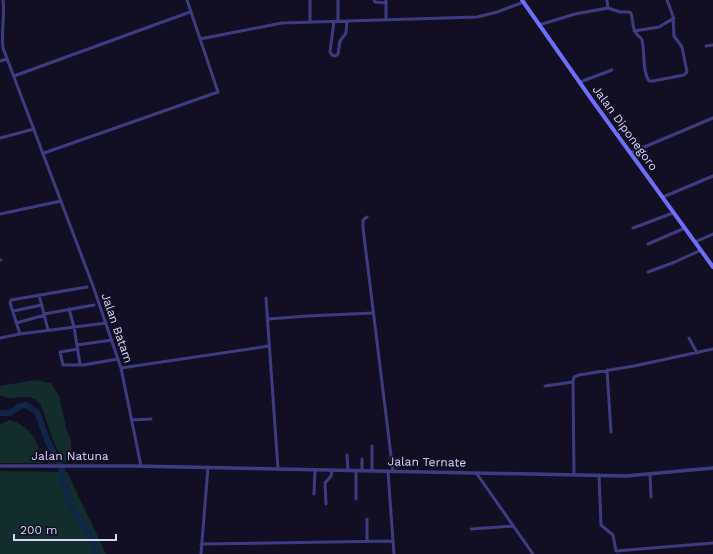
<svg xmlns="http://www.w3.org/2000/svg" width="713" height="554" viewBox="0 0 713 554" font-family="'Work Sans',sans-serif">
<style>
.green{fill:#132d2c}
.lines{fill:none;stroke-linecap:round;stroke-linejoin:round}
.river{stroke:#102647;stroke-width:6}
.minor{stroke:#3e3c81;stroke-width:3}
.tertiary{stroke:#3e3c81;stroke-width:3.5}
.secondary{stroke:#706ef9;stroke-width:4}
.labels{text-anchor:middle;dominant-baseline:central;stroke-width:4;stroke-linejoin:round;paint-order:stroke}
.street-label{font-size:12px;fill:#d8d4fd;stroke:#120f24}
</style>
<rect width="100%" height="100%" fill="#120f24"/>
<path class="green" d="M36,380L51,383L59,396L66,428L71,441V461L63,462L53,440L41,405L36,400L29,397L8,398L0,395V386Z
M10,420C32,427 38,442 43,463H0V424Z
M0,471L67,472L106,554H0Z"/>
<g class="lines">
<path class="river" d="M0,413H10L20,406L26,405L37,412L48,442L61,466L65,487L71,505L94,542L96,554"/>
<path class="minor" d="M3,0C5,16 1,32 3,48L93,286L121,368L141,466
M310,0V21
M338,0V21
M374,0L375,2L386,3
M608,8L620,12H630L631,13C633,19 632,28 636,33C638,37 641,36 642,40C645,52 642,71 649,81H653L684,75L687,72L682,47L674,36L673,16L667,0
M386,20V0
M334,21L330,52L332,55L335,56L338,54L340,41L346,33L347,21
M539,25L575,14L608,8L607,0
M634,31L659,27L674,18
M200,39L282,23L477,17L497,12L524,2
M706,46L713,45
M0,61L7,59
M14,76L190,12
M580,82L612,70
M0,138L34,129
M44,153L218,92L187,0
M630,153L713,118
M663,197L713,176
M0,214L61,201
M367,217L363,220V228L393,472
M633,228L673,213
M695,242L713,234
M648,244L685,228
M0,260H1
M648,272L675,262L701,250
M39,295L48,330
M266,298L278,469
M69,309L74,327L80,364
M13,311L42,305
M44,314L94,305
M268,319L307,316L373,313
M16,323L45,315
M20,334L10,303L11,300L87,287
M0,338L20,334L106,323
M689,338L697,353
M77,345L112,340
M78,349L60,352L63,365H83L118,359
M121,368L269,346
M607,370L611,432
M545,386L573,382
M131,420L151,419
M372,446V471
M347,455L348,471
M362,459V471
M356,471V499
M388,472L393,541
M477,474L533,554
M650,474L651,497
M574,475L573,382L574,377L579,375L634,366L713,349
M599,475L601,525L613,535L616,551L713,543
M314,494L315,470
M326,504L325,483L331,476L332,470
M367,519V541
M471,529L513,526
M201,544L393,541L394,554
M201,554L208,467"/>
<path class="tertiary" d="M0,466H134L626,476L713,468"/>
<path class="secondary" d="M522,0L592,100L713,267"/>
</g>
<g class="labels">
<g class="street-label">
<text transform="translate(625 128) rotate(54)">Jalan Diponegoro</text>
<text transform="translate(117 328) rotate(71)">Jalan Batam</text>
<text x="70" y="456">Jalan Natuna</text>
<text transform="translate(427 462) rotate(1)">Jalan Ternate</text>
</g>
</g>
<path d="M14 534v6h102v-6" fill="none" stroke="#d8d4fd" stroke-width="2"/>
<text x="20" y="534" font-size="12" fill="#d8d4fd" stroke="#120f24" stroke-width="3" paint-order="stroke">200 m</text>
</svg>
